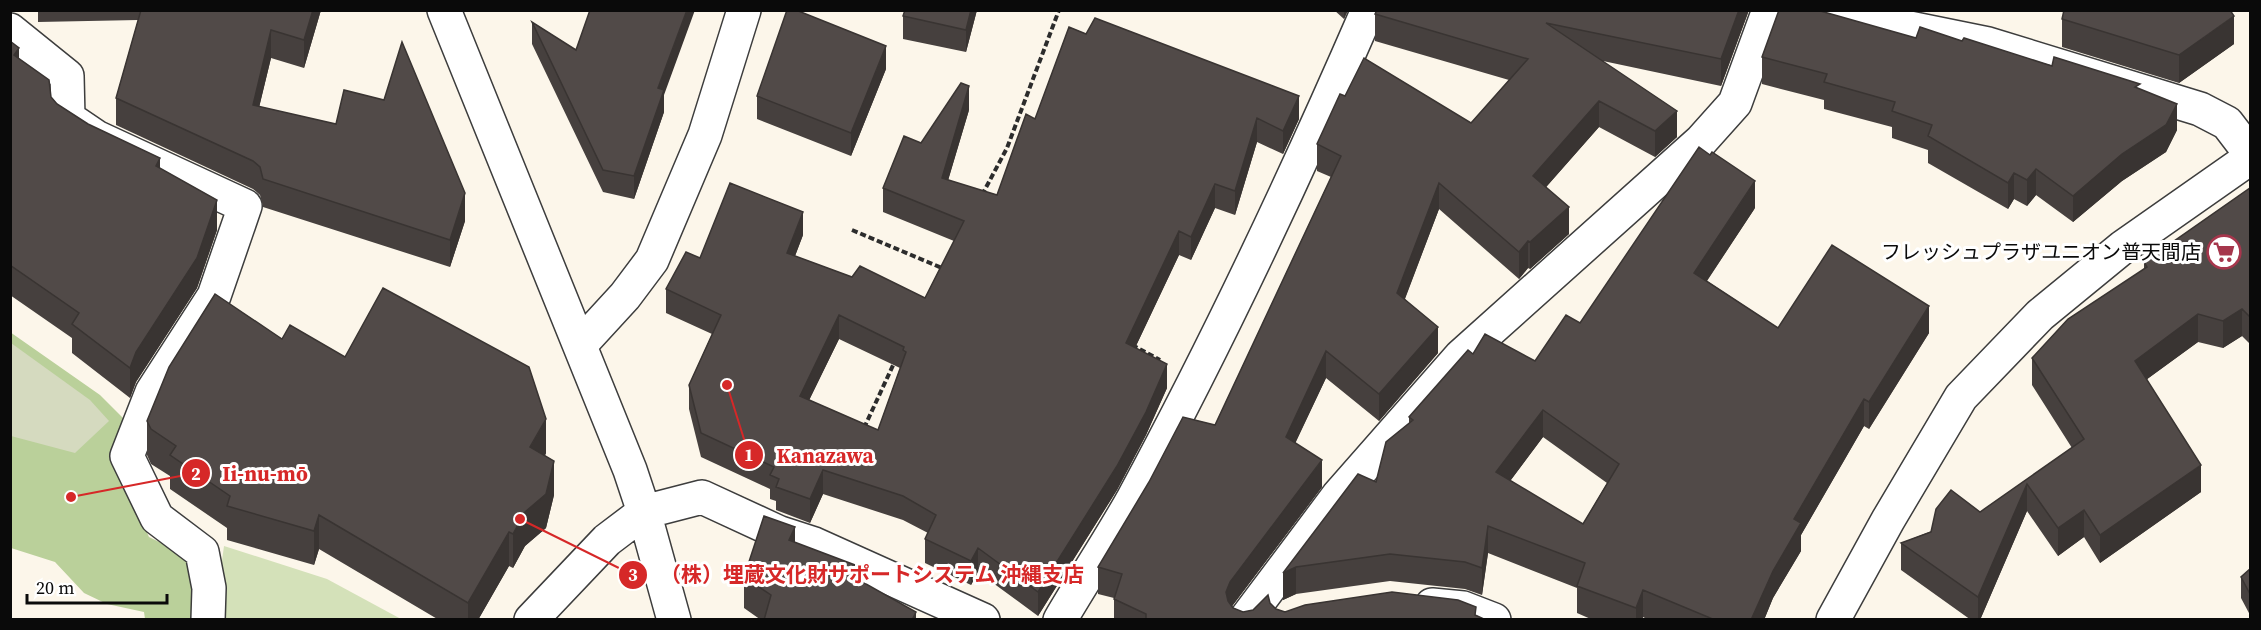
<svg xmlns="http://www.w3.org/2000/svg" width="2261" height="630" viewBox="0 0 2261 630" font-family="'Source Serif 4','Noto Sans JP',serif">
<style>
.green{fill:#d4e1b9}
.forest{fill:#bad09a}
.cemetery{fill:#d5dabf}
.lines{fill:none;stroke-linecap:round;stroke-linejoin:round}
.minor-casing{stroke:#3d3d3d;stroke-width:36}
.path{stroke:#2c2c2c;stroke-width:4;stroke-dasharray:6 3;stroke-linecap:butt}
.minor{stroke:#fff;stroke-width:33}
.wall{fill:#46403e;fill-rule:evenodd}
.shaded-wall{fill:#393432}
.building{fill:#514a48;stroke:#393432;stroke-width:1.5;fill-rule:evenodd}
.labels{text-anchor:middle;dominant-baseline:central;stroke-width:6;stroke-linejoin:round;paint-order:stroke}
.poi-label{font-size:20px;fill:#0a0a0a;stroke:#fff;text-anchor:end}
.leader{fill:none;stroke:#d62828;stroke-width:2}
.callout-dot{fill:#d62828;stroke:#fff;stroke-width:2}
.mark-label{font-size:18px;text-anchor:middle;font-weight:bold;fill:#fff}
.callout-label{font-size:21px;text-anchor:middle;font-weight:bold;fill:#d62828;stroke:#fff;stroke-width:6;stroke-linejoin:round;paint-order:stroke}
</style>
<rect width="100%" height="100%" fill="#fcf6ea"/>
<path class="green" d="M224,546L327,579L401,619L218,620L216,604Z"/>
<path class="forest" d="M10,332L100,395L124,419L113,457L149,537L190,557L195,619H145L144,612L107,604L84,593L55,562L11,548Z"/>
<path class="cemetery" d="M11,343L90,400L109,421L75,453L11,436Z"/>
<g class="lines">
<g class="minor-casing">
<path id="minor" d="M444,10L630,470L644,512L674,620
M1821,10L1988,44L2200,109L2227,123L2250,153
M10,30L67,76L68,118L96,137L245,206L214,296L152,392L127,456L157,518L202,552L209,588L208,620
M580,345L625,296L652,260L705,135L744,10
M1432,605L1463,608L1494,620
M531,620L607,540L644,512L702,497L780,533L814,544L983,620
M1060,620C1084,579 1110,540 1133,499C1219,340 1296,176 1368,10
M1245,620L1338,496L1461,356L1701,141L1735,103L1769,10
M1833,620L1888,520L1961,397L2040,315L2123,247L2250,158"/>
</g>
<path class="path" d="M982,195L1007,148L1059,10
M852,230L942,268
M1132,345L1160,360
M864,428L895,361"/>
<use href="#minor" class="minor"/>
</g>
<path class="wall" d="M38,10H321L304,68L271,58L259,107L465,221L450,267L263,207L260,195L253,189L116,125V98L138,20L38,22Z
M905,10H977L966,52L903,39V16Z
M1334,10H1348L1344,19Z
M1377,10H1749L1721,86L1603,61L1677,137L1655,157L1599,127L1546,187L1569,234L1530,269L1528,268L1519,279L1439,209L1405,299L1438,353L1379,421L1326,378L1295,443L1322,487L1232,606L1233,608L1243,612L1253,610L1270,603L1276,609L1285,612L1476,615L1486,620H1114V598L1098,594V567L1215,425L1331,177L1317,171V144L1345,96L1471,123L1509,80L1375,41V14Z
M2062,19L2234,44L2179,83L2062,47Z
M532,22L576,50L664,95V112L634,199L603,192L532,44Z
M1069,27L1299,119L1283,154L1257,142L1235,215L1215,208L1191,260L1179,255L1135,348L1167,388L1146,435L1117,490L1038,616L978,572L971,585L925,563V539L928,533L903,520L823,494L810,523L776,510V501L770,499V489L701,457L689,409V385L712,334L666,313V289L700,258L803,235L795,256L852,277L925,298L954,241L883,212V188L921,143L969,110L948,180L997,195L1035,119ZM839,339L900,368L878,430L809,400Z
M1916,38L1962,41L2140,89L2177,130L2166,152L2122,181L2073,222L2036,195L2027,206L2014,199L2008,209L1928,163V150L1892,138V127L1824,109V100L1762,84V57Z
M10,41L19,59L57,104L88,124L160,169L217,230L197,288L136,382L130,398L72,353V338L10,295Z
M886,69L851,156L757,119V96Z
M2250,188V344L2242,336L2223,348L2198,342L2147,379L2201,492L2100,563L2084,537L2058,556L2027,511L1980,620H1971L1901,570V543L1980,512L2072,448L2032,385V358L2144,269V262Z
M1755,208L1707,281L1778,328L1929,333L1869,429L1864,426L1801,535V551L1773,598L1764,620H1649L1643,617L1642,620H1593L1577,613V588L1488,553L1482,595L1465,589L1390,581L1296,594L1283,600V573L1376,482L1409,424V417L1473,354L1535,361L1580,323ZM1543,437L1607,483L1583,524L1510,481Z
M282,339L345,357L546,453L545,456L554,495L546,528L525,546L513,568L509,566L478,620H439L319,549L314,565L227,540V528L170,489V476L151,464L147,455V421Z
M795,542L855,577L916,620H761L744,608V577Z
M2250,569V615L2241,598V577Z"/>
<path class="shaded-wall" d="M313,10H321L304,68V40Z
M687,10H695L664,95V112L634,199V176L658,88Z
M971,10H977L966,52V30Z
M1344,10H1348L1344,19Z
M1739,10H1749L1721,86V59Z
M2234,16V44L2179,83V55Z
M271,30V58L253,133V105Z
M886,46V69L851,156V133Z
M19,48V78L14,55Z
M969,86V110L942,201V178Z
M1299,96V119L1283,154V131Z
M1599,101V127L1533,202V176Z
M2177,104V130L2166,152L2122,181L2073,222V196L2122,154Z
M1677,111V137L1655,157V131Z
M1257,118V142L1235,215V191Z
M160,158V187L156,166Z
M2036,169V195L2027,206V180Z
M2014,173V199L2008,209V183Z
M1755,181V208L1694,300V273Z
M1439,183V209L1397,319V293Z
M1215,184V208L1191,260V237Z
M465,193V221L450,267V240Z
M217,200V230L197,288L136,382L130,398V368L136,352Z
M1569,207V234L1530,269V242Z
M803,212V235L787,277V253Z
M1179,231V255L1126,367V343Z
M1528,241V268L1519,279V252Z
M1929,306V333L1869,429V402Z
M2242,309V336L2223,348V321Z
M2198,314V342L2135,388V361Z
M839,315V339L800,419V396Z
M1438,327V353L1379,421V394Z
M1326,351V378L1286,463V437Z
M1167,364V388L1146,435L1117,490L1038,616V592Z
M1864,399V426L1801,535V551L1773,598L1764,620H1751L1794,519Z
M1543,410V437L1496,500V472Z
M546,419V453L530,481V447Z
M1322,460V487L1230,609L1226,592L1230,582Z
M554,461V495L546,528L525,546L513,568V534Z
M2201,465V492L2100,563V535Z
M823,470V494L810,523V499Z
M2027,484V511L1980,620H1978V597Z
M2084,510V537L2058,556V528Z
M319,515V549L314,565V531Z
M1488,526V553L1482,595V568Z
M795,527V558L789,540Z
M509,532V566L478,620H468V603Z
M978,548V572L971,585V561Z
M855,565V596L850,575Z
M1296,567V594L1283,600V573Z
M1643,590V617L1642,620H1636V608Z
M916,612V620H912Z"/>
<path class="building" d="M141,10H313L304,40L271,30L253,105L336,124L344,90L384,100L402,42L465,193L450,240L263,179L260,167L253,161L116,98Z
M590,10H687L658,88L664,90L634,176L603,170L532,22L576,50Z
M787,10H796L886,46L851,133L757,96Z
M905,10H971L966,30L903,16Z
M1377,10H1739L1721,59L1546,23L1677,111L1655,131L1599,101L1533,176L1569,207L1530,242L1528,241L1519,252L1439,183L1397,293L1438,327L1379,394L1326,351L1286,437L1322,460L1230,582L1226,592L1228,601L1233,608L1243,612L1253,610L1268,595L1270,603L1276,609L1285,612L1305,605L1392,592L1458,600L1476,607L1475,615L1486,620H1146V614L1114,599L1122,574L1098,567L1149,482L1183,417L1215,425L1341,156L1317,144L1340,94L1345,96L1364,58L1471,123L1528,59L1375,14Z
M1779,10H1817L1916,38L1920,27L1962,41L1964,38L2052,66L2054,57L2140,84L2135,87L2177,104L2166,125L2122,154L2073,196L2036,169L2027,180L2014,173L2008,183L1928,136L1932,125L1892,111L1895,102L1824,82L1827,74L1762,57Z
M2064,10H2230L2234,16L2179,55L2062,19Z
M1095,18L1299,96L1283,131L1257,118L1235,191L1215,184L1191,237L1179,231L1126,343L1167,364L1146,412L1117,466L1038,592L978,548L971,561L925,539L936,515L903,496L823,470L810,499L776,487L779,479L770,475L774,467L701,433L689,385L721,315L666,289L686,252L700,258L730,183L803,212L787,253L852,277L860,266L925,298L964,221L883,188L904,136L921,143L961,83L969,86L942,178L997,195L1026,114L1035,119L1069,27L1086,34ZM839,315L904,347L903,350L906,352L878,430L800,396Z
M10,41L19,48L14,55L49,80L51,97L57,104L88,124L160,158L156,166L217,200L197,258L136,352L130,368L72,324L79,313L10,265Z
M1699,147L1710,155L1712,152L1755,181L1694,273L1778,328L1832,245L1929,306L1869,402L1864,399L1794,519L1801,523L1773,571L1751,620H1715L1643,590L1636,608L1577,586L1585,563L1488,526L1482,568L1465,562L1390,554L1296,567L1283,573L1358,474L1376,482L1386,442L1413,420L1409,417L1468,350L1473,354L1485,334L1535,361L1566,315L1580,323ZM1543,410L1619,464L1583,524L1496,472Z
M2250,188V317L2242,309L2223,321L2198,314L2135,361L2201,465L2100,535L2084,510L2058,528L2027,484L1978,597L1901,543L1931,532L1936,509L1951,490L1980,512L2084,439L2032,358L2068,319L2147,267L2144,262Z
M383,288L529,367L546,419L530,447L554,461L546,494L525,512L513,534L509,532L468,603L319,515L314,531L227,506L230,496L170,455L176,446L151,429L147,421L169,367L215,294L282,339L290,325L345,357Z
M764,516L795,527L789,540L855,565L850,575L916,612L912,620H764L771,595L744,577Z
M2250,569V594L2241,577Z"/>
<defs>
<g id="supermarket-ring" transform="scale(1.725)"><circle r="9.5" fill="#fff" stroke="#a6364c" stroke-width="1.5"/><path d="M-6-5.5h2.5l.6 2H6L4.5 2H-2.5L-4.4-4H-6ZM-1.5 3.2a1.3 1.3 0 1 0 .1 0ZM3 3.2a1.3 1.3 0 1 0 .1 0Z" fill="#a6364c"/></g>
</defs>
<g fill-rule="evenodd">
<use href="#supermarket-ring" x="2224" y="252"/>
</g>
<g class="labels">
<g class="poi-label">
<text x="2201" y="252">フレッシュプラザユニオン普天間店</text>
</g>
</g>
<path class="leader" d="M727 385L749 455M71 497L196 473M520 519L633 575"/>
<g class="callout-dot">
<circle cx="727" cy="385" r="6"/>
<circle cx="71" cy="497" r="6"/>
<circle cx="520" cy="519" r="6"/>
<circle cx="749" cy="455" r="15"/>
<circle cx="196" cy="473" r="15"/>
<circle cx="633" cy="575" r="15"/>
</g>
<g class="mark-label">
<text x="749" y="461">1</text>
<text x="196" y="480">2</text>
<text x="633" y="581">3</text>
</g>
<g class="callout-label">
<text x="825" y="463">Kanazawa</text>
<text x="265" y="481">Ii-nu-mō</text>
<text x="872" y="582">（株）埋蔵文化財サポートシステム 沖縄支店</text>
</g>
<rect width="2261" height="630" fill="none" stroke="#0a0a0a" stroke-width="24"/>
<path d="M27 594v9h140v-9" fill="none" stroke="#0a0a0a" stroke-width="3"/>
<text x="36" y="594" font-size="18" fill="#0a0a0a" stroke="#ffffff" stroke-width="4.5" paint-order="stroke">20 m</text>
</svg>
